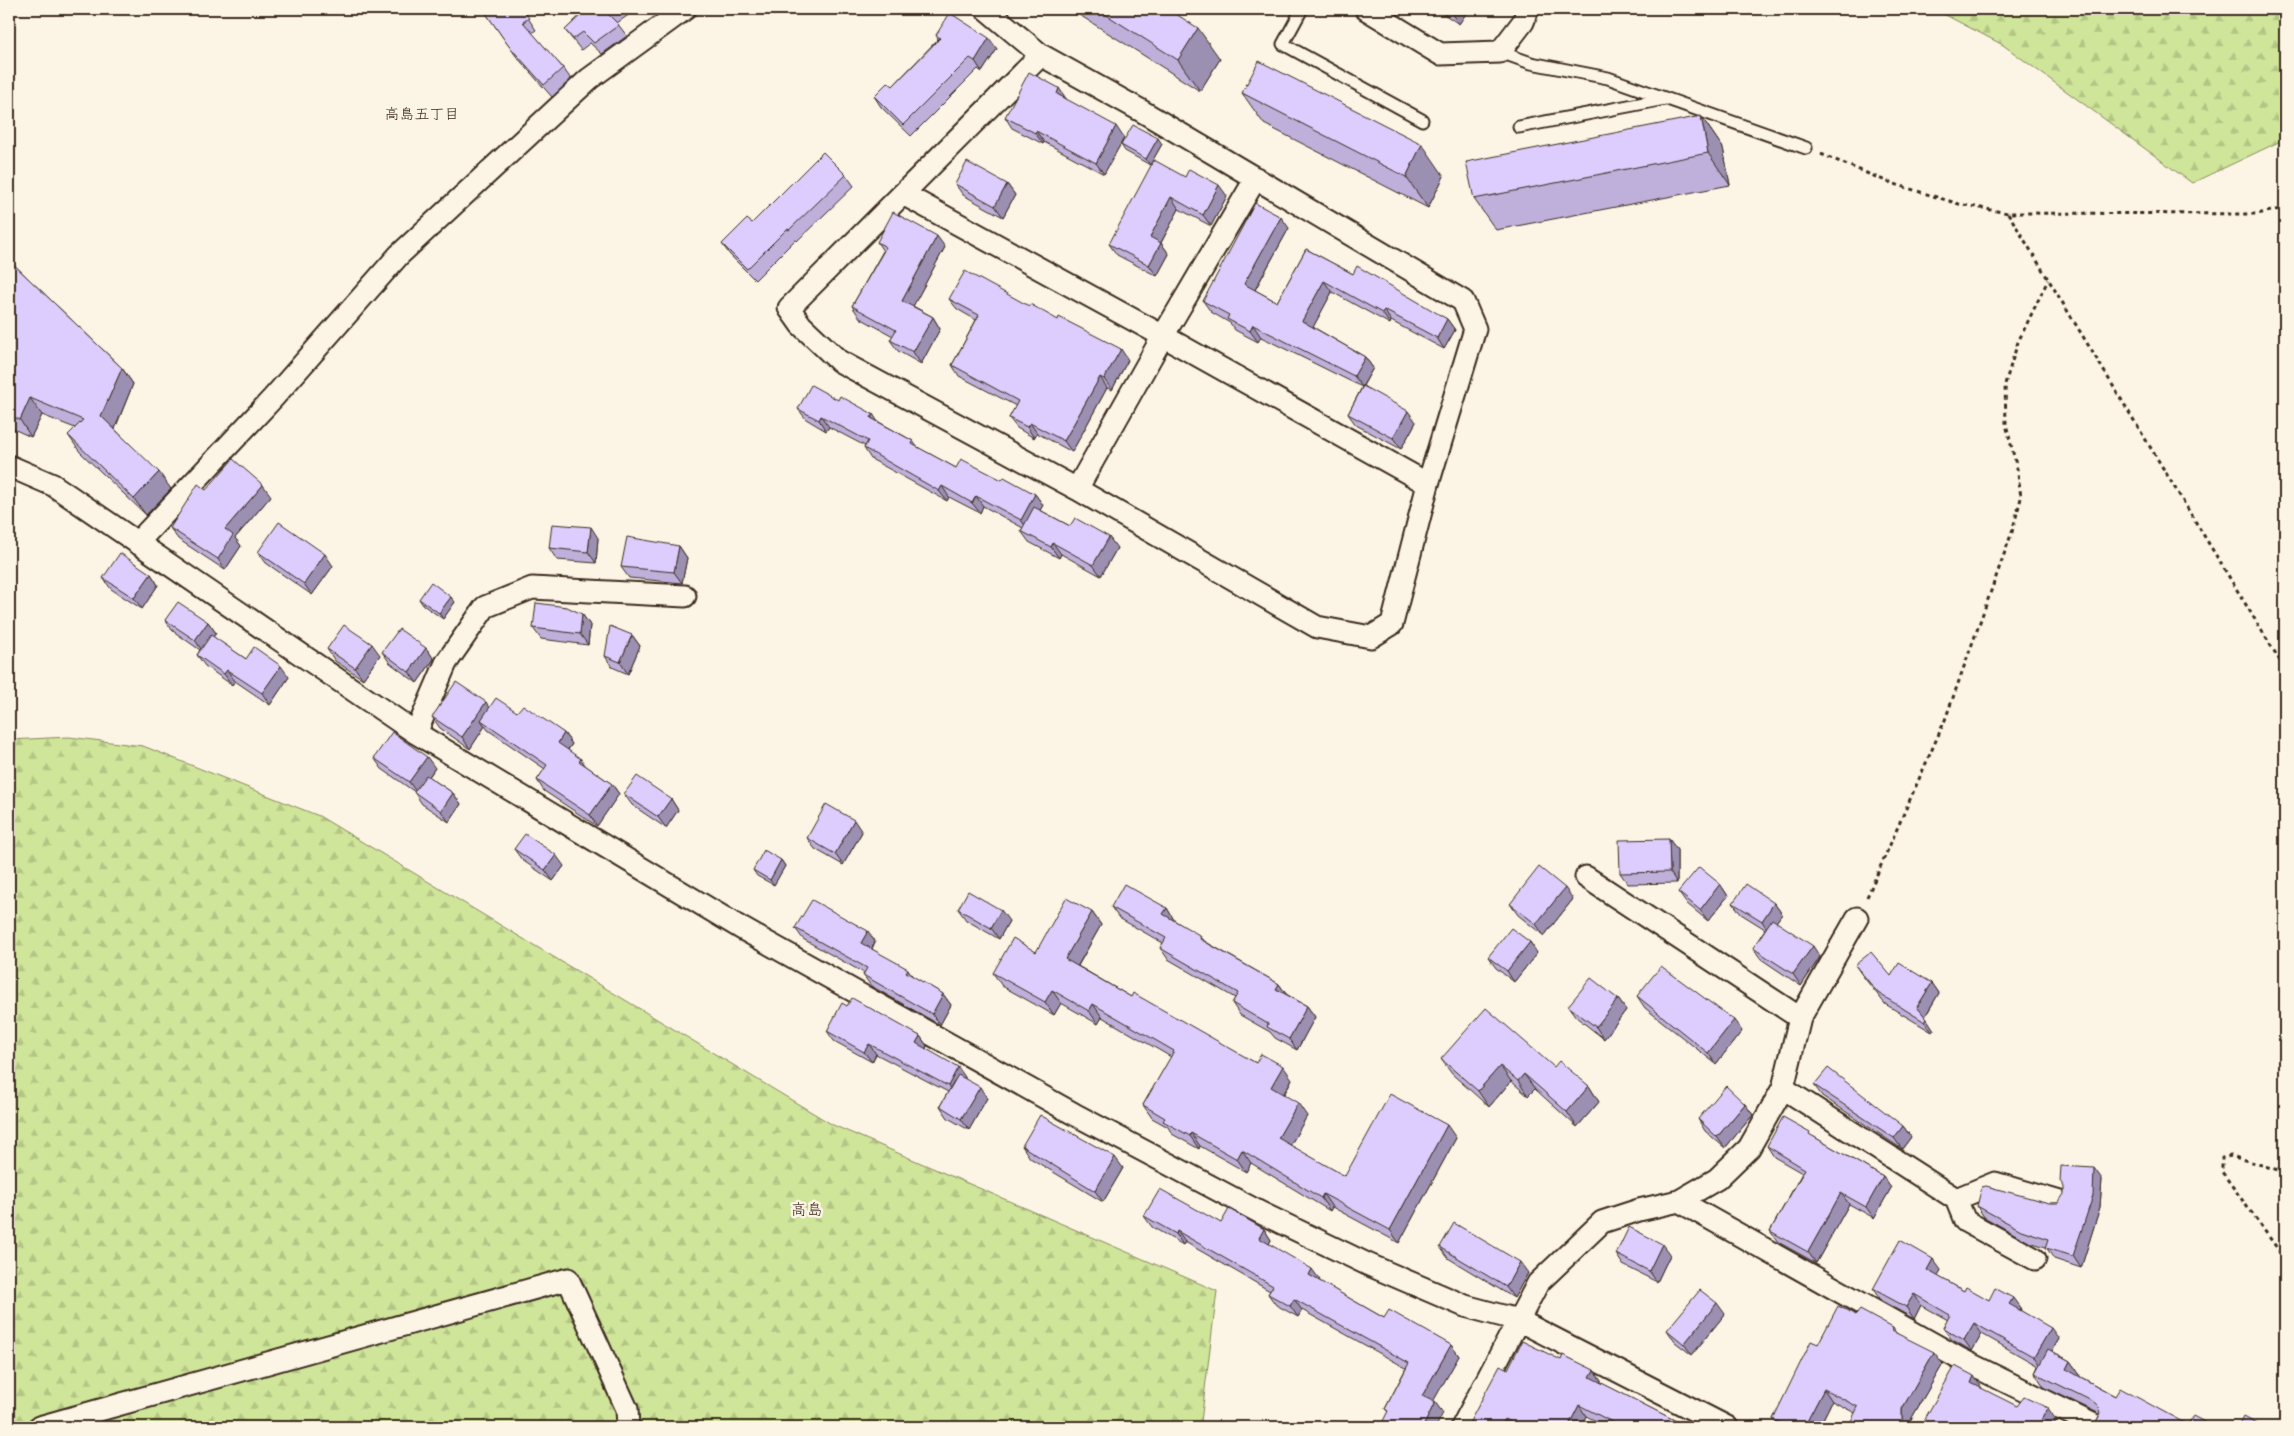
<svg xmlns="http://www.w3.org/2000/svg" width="2294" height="1436" viewBox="0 0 2294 1436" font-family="'Comic Neue','Klee One',sans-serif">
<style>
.forest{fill:url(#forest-firs);stroke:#85885c}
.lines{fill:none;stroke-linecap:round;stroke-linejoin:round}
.service-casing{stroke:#3b2a1e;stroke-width:15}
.minor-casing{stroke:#3b2a1e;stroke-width:25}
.path{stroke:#3b2a1e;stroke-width:3;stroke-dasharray:4 4;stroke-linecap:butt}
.service{stroke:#fcf5e5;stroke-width:11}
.minor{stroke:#fcf5e5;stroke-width:21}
.wall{fill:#beb0da;stroke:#3b2a1e}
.shaded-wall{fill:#9b90b2;stroke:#3b2a1e}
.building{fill:#ddcdfe;stroke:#3b2a1e}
.labels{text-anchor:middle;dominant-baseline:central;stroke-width:5;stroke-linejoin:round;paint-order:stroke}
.neighbourhood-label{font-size:15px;fill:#3b2a1e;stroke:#fcf5e5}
.quarter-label{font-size:16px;fill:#3b2a1e;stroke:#fcf5e5}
</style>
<defs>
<pattern id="forest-firs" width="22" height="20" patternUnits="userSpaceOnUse" patternTransform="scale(1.25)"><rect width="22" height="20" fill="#cfe59a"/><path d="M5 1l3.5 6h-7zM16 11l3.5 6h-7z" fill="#b3c584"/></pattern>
</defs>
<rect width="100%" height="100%" fill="#fcf5e5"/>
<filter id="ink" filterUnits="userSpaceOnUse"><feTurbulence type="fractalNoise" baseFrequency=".02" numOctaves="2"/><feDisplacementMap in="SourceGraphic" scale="10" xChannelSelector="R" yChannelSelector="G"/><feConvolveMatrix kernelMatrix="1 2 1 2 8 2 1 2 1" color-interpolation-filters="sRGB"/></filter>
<g filter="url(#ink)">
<path class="forest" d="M1934,9H2285V139L2192,183L2003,45Z
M69,737L143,746L319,816L833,1125L1217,1291L1201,1422L1184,1427H9V740Z"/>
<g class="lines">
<g class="service-casing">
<path id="service" d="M1302,9L1283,44L1422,120
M1500,52L1531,63L1608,78L1806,148
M1519,127L1665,99"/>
</g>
<g class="minor-casing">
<path id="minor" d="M986,9L1041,55L1140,110L1463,301L1475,329L1428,484L1392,624L1371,637L1317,627L1077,489L839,361L801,325L789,308L1041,55
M1366,9L1440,54L1500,52L1523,22L1528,9
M903,194L1163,336L1428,484
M9,466L53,485L416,733L741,928L1074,1114L1261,1213L1367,1264L1465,1306L1518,1320L1727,1427
M1077,489L1163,336L1256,178
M137,543L273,398L399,255L589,79L685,9
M416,733L446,663L485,607L532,588L685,596
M1586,877L1800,1018
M1783,1088L1956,1199L1965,1221L2035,1259
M1956,1199L1995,1183L2060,1202
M1679,1201L1960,1359L2098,1427
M39,1427L568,1279L627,1409L628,1427
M1462,1427L1538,1283L1602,1222L1639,1210L1679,1201L1717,1179L1749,1148L1783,1088L1800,1018L1857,918"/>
</g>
<path class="path" d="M1821,154L1888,182L1959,204L2008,213L2257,214L2285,208
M2008,213L2285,669
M1867,897L1945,720L2012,532L2021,498L2018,473L2006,424L2005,384L2018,342L2048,280
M2285,1172L2231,1156L2222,1158V1172L2285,1259"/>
<use href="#service" class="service"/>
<use href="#minor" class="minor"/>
</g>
<path class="wall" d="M483,9H522L536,30L532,33L563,68L571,79L552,97L516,56Z
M587,9H637L617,23L627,36L602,54L590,43L581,50L565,30Z
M1070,9H1168L1220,59L1200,91Z
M1436,9H1469L1459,24Z
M936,35L997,49L982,72L978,69L911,136L881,107L874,96L893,86L938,39Z
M1242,93L1444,176L1428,208L1264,124Z
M1067,100L1124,138L1104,174L1044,142L1043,144L1012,128L1005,117Z
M1701,116L1723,148L1730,185L1496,230L1474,199Z
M1162,144L1150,165L1125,151L1121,145Z
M846,175L854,186L797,241L795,240L755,280L730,255L722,244L752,223Z
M1185,177L1227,196L1211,226L1179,209L1161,243L1169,254L1157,276L1117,255L1109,244Z
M955,184H1007L1015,195L1003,217L963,195Z
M1289,228L1255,290L1277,302L1306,249L1353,274L1447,319L1455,330L1444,349L1391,321L1390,324L1332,292L1313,327L1365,357L1373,368L1363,386L1416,422L1401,449L1356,425L1348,414L1362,387L1261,337L1258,342L1235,330L1230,323L1211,312L1203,301Z
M877,242L945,247L913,306L933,317L940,329L921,364L898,351L890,340L893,336L860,318L852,306L883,251Z
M9,260L122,368L133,384L115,429L171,489L146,515L80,452L68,435L75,428L42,415L31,437L9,427Z
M949,299L1029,306L1128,360L1112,390L1107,388L1072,452L1037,433L1034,438L1017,428L1009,418L1016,406L959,376L952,365L976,320L957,309Z
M798,409L879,422L913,441L917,447L956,468L1002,480L1035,494L1043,505L1040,510L1070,526L1117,548L1101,576L1061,554L1059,558L1029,542L1021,531L1023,528L983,506L980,513L949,497L947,501L871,459L864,448L865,446L829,427L826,431L806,419Z
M206,490L271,496L235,538L241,546L225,570L178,539L170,528Z
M598,538L596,563L557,560L549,548Z
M679,546L687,558L682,583L629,578L621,567Z
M258,552L333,566L312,595L266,563Z
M151,574L158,585L142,609L111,589L103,578Z
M419,599L455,602L443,619L423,605Z
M582,614L590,625L588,645L541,639L533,628Z
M165,620L208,622L216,633L213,637L246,659L289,677L270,705L235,681L232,685L205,666L197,655L200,650L173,631Z
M632,635L640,646L628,674L612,667L605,656Z
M426,648L434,659L417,683L390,663L382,652Z
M327,649L380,655L363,679L335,661Z
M490,707L517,712L564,733L572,744L568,750L586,766L612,784L619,794L597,826L544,791L537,780L545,769L488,730L485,726L470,749L440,728L432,717Z
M374,758L435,768L429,777L453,793L461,804L449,822L422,804L414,792H415L382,769Z
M624,794L671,799L678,810L666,828L632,805Z
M862,832L843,865L815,849L807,838Z
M1669,839L1677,850V883L1628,884L1620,873Z
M514,849L564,866L553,881L522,860Z
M781,860L785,866L774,885L757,876L753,870Z
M1720,884L1728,896L1708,921L1686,903L1678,892Z
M1573,899L1544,936L1518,915L1510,904Z
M1733,903H1774L1782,914L1776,922L1820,957L1801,986L1761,959L1753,948L1765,929L1741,914Z
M1111,907L1167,908L1174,920L1206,942L1279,984L1286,994L1307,1006L1315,1017L1297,1050L1275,1038L1270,1032L1240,1015L1232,1003L1235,998L1168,959L1160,948L1163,943L1119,918Z
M958,909L1009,921L999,939L966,920Z
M1092,912L1101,925L1078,966L1131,997L1256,1063L1292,1079L1284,1095L1307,1116L1290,1146L1345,1176L1456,1138L1399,1243L1332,1207L1330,1211L1251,1163L1246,1172L1200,1146L1199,1149L1172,1134L1168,1127L1152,1118L1143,1105L1171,1057L1102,1017L1098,1024L1061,1003L1054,1015L1002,986L993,973L1036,952Z
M795,928L875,942L872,949L912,976L943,994L951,1005L940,1025L871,986L863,975L864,973L803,939Z
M1530,942L1537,953L1514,982L1496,968L1488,957Z
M1855,965L1891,976L1932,983L1939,993L1925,1017L1934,1030L1932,1032L1885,1004L1862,975Z
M1637,996L1742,1031L1716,1064L1645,1008Z
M1618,999L1626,1010L1604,1039L1576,1017L1568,1006Z
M847,1006L920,1036L927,1046L926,1049L965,1077V1079L987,1098L969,1130L948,1118L940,1106L948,1092L876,1054L872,1062L834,1041L827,1031Z
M1441,1059L1554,1067L1589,1086L1599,1102L1577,1127L1535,1089L1528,1096L1511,1081L1489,1107L1452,1074Z
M1814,1085L1903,1126L1911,1137L1902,1149L1822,1096Z
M1745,1104L1753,1115L1725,1148L1705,1131L1698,1119Z
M1814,1137L1883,1177L1891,1188L1874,1218L1849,1204L1816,1263L1778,1242L1770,1231L1802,1173L1774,1157L1767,1146Z
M1022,1146L1123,1168L1103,1202L1030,1158Z
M2102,1179L2100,1207L2081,1268L2054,1259L2046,1247L2029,1242L1984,1217L1977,1206L2058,1203Z
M1144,1216L1221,1223L1264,1229L1271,1240L1269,1244L1320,1280L1319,1281L1384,1318L1451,1345L1459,1356L1433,1401L1443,1413L1388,1412L1385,1409L1406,1368L1302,1310L1298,1317L1276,1305L1268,1294L1270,1291L1185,1242L1183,1245L1152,1227Z
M1440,1247L1528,1273L1514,1298L1448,1258Z
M1616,1254L1670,1255L1657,1282L1623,1265Z
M1941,1270L1937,1276L1964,1291L1989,1300L2021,1309L2020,1310L2059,1339L2052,1351L2070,1361L2080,1375L2079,1376L2115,1396L2188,1425L2214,1427L2095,1424L2100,1414L2044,1387L2035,1373L2038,1366L1982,1334L1972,1351L1951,1339L1943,1328L1948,1320L1921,1305L1914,1319L1880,1300L1873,1289Z
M1725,1314L1692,1355L1675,1342L1667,1330Z
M1856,1315L1893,1328L1896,1333L1943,1364L1910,1421V1427L1855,1413L1832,1401L1819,1427H1779L1773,1419L1818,1344Z
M1508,1369L1601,1381V1383L1688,1427H1608L1586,1416L1581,1427H1467Z"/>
<path class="shaded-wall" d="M1448,9H1469L1459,24Z
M1198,28L1220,59L1200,91L1178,60Z
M989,38L997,49L982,72L975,61Z
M1059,88L1067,100L1057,94Z
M1701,116L1723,148L1730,185L1708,153Z
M1116,126L1124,138L1104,174L1096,163Z
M1036,131L1044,142L1043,144L1035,133Z
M1158,138L1162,144L1150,165L1146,159Z
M1422,144L1444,176L1428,208L1406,177Z
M1007,184L1015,195L1003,217L995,206Z
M1219,185L1227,196L1211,226L1203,215Z
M1171,197L1179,209L1158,248L1150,237Z
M1281,217L1289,228L1252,295L1244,284Z
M937,236L945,247L910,312L902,301Z
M1161,243L1169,254L1157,276L1149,265Z
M1324,281L1332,292L1310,333L1302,321Z
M1384,310L1391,321L1390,324L1382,313Z
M933,317L940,329L921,364L913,352Z
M1447,319L1455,330L1444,349L1437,338Z
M1253,325L1261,337L1258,342L1250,331Z
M1121,349L1128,360L1112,390L1104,379Z
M1365,357L1373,368L1362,387L1354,376Z
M122,368L133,384L113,433L101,416Z
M1100,377L1107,388L1072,452L1064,441Z
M30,398L42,415L31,437L20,420Z
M1408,411L1416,422L1401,449L1393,438Z
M873,414L880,425L871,418Z
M821,416L829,427L826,431L819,420Z
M1030,423L1037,433L1034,438L1027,427Z
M159,472L171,489L146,515L134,499Z
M263,485L271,496L235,538L241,546L225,570L218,559L225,529Z
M942,486L949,497L947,501L939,491Z
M1035,494L1043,505L1029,531L1021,520Z
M976,496L983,506L980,513L972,503Z
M591,527L598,538L596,563L588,552Z
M1109,537L1117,548L1101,576L1093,565Z
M1053,543L1061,554L1059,558L1051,547Z
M679,546L687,558L682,583L674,572Z
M325,554L333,566L312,595L304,584Z
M151,574L158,585L142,609L134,598Z
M451,597L455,602L443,619L439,613Z
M582,614L590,625L588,645L580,634Z
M208,622L216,633L203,652L195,640Z
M632,635L640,646L628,674L620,662Z
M372,644L380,655L363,679L355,668Z
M426,648L434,659L417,683L409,672Z
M281,666L289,677L270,705L262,693Z
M227,670L235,681L232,685L224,674Z
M486,702L494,714L481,720L485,726L470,749L462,737Z
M564,733L572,744L565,753L558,743Z
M427,757L435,768L417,793L409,782Z
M581,759L588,769L579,761Z
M612,784L619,794L597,826L590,815Z
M453,793L461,804L449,822L441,811Z
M671,799L678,810L666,828L658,817Z
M854,820L862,832L843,865L835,854Z
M1669,839L1677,850V883L1670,872Z
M556,855L564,866L553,881L545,870Z
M781,860L785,866L774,885L770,880Z
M1720,884L1728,896L1708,921L1700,910Z
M1565,888L1573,899L1544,936L1536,924Z
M1774,903L1782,914L1769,932L1762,921Z
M1167,908L1174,920L1171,925L1163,914Z
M1001,910L1009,921L999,939L991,928Z
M1092,912L1101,925L1074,972L1065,959Z
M868,931L875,942L869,954L861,943Z
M1530,942L1537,953L1514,982L1507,971Z
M1813,946L1820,957L1801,986L1793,974Z
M908,969L915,980L906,972Z
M1932,983L1939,993L1924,1018L1917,1007Z
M1279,984L1287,995L1276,989Z
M1052,990L1061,1003L1054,1015L1045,1002Z
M943,994L951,1005L940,1025L932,1014Z
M1618,999L1626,1010L1604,1039L1596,1027Z
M1093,1004L1102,1017L1098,1024L1089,1011Z
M1307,1006L1315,1017L1297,1050L1289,1039Z
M1927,1019L1934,1030L1932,1032L1925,1022Z
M1734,1020L1742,1031L1716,1064L1708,1053Z
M920,1036L927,1046L923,1053L916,1043Z
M869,1044L876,1054L872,1062L864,1052Z
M1283,1066L1292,1079L1280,1100L1271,1087Z
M1500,1066L1511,1081L1489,1107L1478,1091Z
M958,1067L965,1077L955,1096L948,1086Z
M1524,1074L1535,1089L1528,1096L1518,1081Z
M1589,1086L1599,1102L1577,1127L1567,1112Z
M980,1087L987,1098L969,1130L961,1119Z
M1298,1103L1307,1116L1287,1151L1278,1138Z
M1745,1104L1753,1115L1725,1148L1717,1137Z
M1447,1125L1456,1138L1399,1243L1390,1230Z
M1903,1126L1911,1137L1902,1149L1894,1138Z
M1191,1133L1200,1146L1199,1149L1190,1136Z
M1242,1150L1251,1163L1246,1172L1237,1159Z
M1115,1157L1123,1168L1103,1202L1095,1191Z
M2094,1168L2102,1179L2100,1207L2081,1268L2073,1256Z
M1883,1177L1891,1188L1874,1218L1866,1207Z
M1841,1193L1849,1204L1816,1263L1808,1252Z
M1323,1194L1332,1207L1330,1211L1321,1198Z
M1264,1229L1271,1240L1266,1249L1259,1238Z
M1177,1231L1185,1242L1183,1245L1176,1234Z
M1662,1244L1670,1255L1657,1282L1649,1271Z
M1933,1259L1941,1270L1935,1282L1927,1270Z
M1520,1262L1528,1273L1514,1298L1506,1287Z
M1312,1269L1320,1280L1316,1286L1309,1275Z
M1914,1294L1921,1305L1914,1319L1906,1307Z
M2013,1298L2021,1309L2017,1316L2009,1304Z
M1294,1299L1302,1310L1298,1317L1290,1306Z
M1717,1303L1725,1314L1692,1355L1684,1344Z
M1974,1323L1982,1334L1972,1351L1964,1340Z
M2051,1328L2059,1339L2042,1368L2034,1357Z
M1451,1345L1459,1356L1430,1407L1422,1396Z
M1934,1352L1943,1364L1910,1421V1427H1906L1902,1421V1409Z
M2070,1361L2080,1375L2075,1383L2066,1369Z
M1594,1370L1601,1381L1598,1388L1590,1377Z
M1974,1376L1982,1388L1979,1395L1971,1383Z
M1824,1389L1832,1401L1819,1427H1804Z
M1435,1402L1443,1413L1436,1427H1423Z
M1579,1405L1586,1416L1581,1427H1568Z
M2048,1408L2056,1420L2053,1427H2038Z
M1505,1419L1511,1427H1501Z"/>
<path class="building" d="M483,9H522L529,18L523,22L563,68L544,85L508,45Z
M587,9H614L607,13L619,25L594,43L583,32L573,39L565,30Z
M1097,9H1168L1198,28L1178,60Z
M950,13L989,38L975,61L970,58L903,125L874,96L888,82L893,86L940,38L936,35Z
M1259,61L1422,144L1406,177L1242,93Z
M1029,72L1059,88L1057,94L1116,126L1096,163L1036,131L1035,133L1005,117Z
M1701,116L1708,153L1474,199L1466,162Z
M1133,125L1158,138L1146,159L1121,145Z
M823,152L846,175L789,230L787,229L747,269L722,244L747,219L752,223Z
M1154,160L1185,177L1189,169L1219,185L1203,215L1171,197L1150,237L1161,243L1149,265L1109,244Z
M967,162L1007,184L995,206L955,184Z
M1255,203L1281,217L1244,284L1277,302L1306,249L1353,274L1357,266L1447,319L1437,338L1384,310L1382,313L1324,281L1302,321L1365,357L1354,376L1253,325L1250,331L1227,319L1229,315L1203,301Z
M893,212L937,236L902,301L933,317L913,352L890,340L896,330L852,306L886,247L877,242Z
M9,260L122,368L101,416L159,472L134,499L68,435L83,420L30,398L20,420L9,415Z
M965,271L1029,306L1030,304L1058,320L1059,317L1121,349L1104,379L1100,377L1064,441L1030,423L1027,427L1009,418L1018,401L952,365L979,315L949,299Z
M811,385L838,400L840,396L873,414L871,418L913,441L912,444L956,468L961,459L1002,480L1004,477L1035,494L1021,520L976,496L972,503L942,486L939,491L864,448L868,441L821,416L819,420L798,409Z
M1363,386L1408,411L1393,438L1348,414Z
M233,459L263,485L225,529L233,535L218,559L170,528L198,484L206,490Z
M1034,507L1070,526L1075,518L1109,537L1093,565L1053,543L1051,547L1021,531Z
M279,522L325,554L304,584L258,552Z
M552,524L591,527L588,552L549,548Z
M627,537L679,546L674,572L621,567Z
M120,553L151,574L134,598L103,578Z
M431,582L451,597L439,613L419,599Z
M178,602L208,622L195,640L165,620Z
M536,603L567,607L582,614L580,634L533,628Z
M344,625L372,644L355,668L327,649Z
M610,626L632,635L620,662L605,656Z
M399,629L426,648L409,672L382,652Z
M211,635L246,659L254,647L281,666L262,693L227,670L224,674L197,655Z
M456,682L486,702L462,737L432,717Z
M496,698L517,712L523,705L564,733L558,743L581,759L579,761L612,784L590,815L537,780L547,765L481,720Z
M392,732L427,757L409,782L374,758Z
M426,775L453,793L441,811L414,792Z
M637,776L671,799L658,817L624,794Z
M826,804L854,820L835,854L807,838Z
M525,834L556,855L545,870L514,849Z
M1669,839L1670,872L1620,873L1619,840Z
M764,850L781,860L770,880L753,870Z
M1539,867L1565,888L1536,924L1510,904Z
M1699,867L1720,884L1700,910L1678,892Z
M1124,884L1167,908L1163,914L1201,936L1200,939L1279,984L1276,989L1307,1006L1289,1039L1267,1027L1268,1024L1232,1003L1238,993L1160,948L1166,938L1111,907Z
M1746,884L1774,903L1762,921L1733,903Z
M968,891L1001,910L991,928L958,909Z
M1066,898L1092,912L1065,959L1131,997L1133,993L1256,1063L1261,1054L1283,1066L1271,1087L1298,1103L1278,1138L1345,1176L1390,1094L1447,1125L1390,1230L1323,1194L1321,1198L1242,1150L1237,1159L1191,1133L1190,1136L1163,1121L1165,1118L1143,1105L1174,1051L1093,1004L1089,1011L1052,990L1045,1002L993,973L1013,938L1036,952Z
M812,900L868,931L861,943L908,969L906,972L943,994L932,1014L863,975L867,968L795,928Z
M1772,919L1813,946L1793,974L1753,948Z
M1511,928L1530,942L1507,971L1488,957Z
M1871,952L1891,976L1899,963L1932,983L1917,1007L1927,1019L1925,1022L1878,993L1855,965Z
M1661,966L1734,1020L1708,1053L1637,996Z
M1591,978L1618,999L1596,1027L1568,1006Z
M852,998L920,1036L916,1043L958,1067L948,1086L869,1044L864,1052L827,1031L842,1003L847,1006Z
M1486,1008L1554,1067L1559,1061L1589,1086L1567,1112L1524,1074L1518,1081L1500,1066L1478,1091L1441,1059Z
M1828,1068L1903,1126L1894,1138L1814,1085Z
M958,1075L980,1087L961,1119L940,1106Z
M1726,1086L1745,1104L1717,1137L1698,1119Z
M1040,1115L1115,1157L1095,1191L1022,1146Z
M1783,1117L1810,1132L1809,1134L1883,1177L1866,1207L1841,1193L1808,1252L1770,1231L1805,1169L1767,1146Z
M2061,1166L2094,1168L2093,1196L2073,1256L2046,1248L2049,1239L2021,1230L1977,1206L1982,1187L1986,1186L2049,1203H2058L2064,1194V1187L2060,1181Z
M1160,1189L1221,1223L1229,1209L1264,1229L1259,1238L1312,1269L1309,1275L1384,1318L1389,1310L1451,1345L1422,1396L1435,1402L1423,1427H1380L1388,1411L1385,1409L1409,1363L1294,1299L1290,1306L1268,1294L1273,1286L1177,1231L1176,1234L1144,1216Z
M1454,1223L1520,1262L1506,1287L1440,1247Z
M1629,1227L1662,1244L1649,1271L1616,1254Z
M1900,1240L1933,1259L1927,1270L1964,1291L1966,1287L1989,1300L1995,1288L2013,1298L2009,1304L2051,1328L2034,1357L1974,1323L1964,1340L1943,1328L1950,1315L1914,1294L1906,1307L1873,1289Z
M1700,1290L1717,1303L1684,1344L1667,1330Z
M1838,1306L1856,1315L1860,1310L1893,1328L1892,1331L1934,1352L1902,1409V1421L1907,1426L1912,1427H1848L1858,1407L1824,1389L1804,1427H1789L1773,1419L1811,1341L1818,1344Z
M1522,1341L1561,1360L1563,1355L1594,1370L1590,1377L1688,1427H1622L1579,1405L1568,1427H1522L1505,1419L1501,1427H1467L1500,1365L1508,1369Z
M2048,1349L2070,1361L2066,1369L2115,1396L2120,1388L2188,1425L2193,1416L2214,1427H2082L2083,1425L2095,1424L2101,1413L2099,1407L2094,1402L2035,1373Z
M1955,1366L1974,1376L1971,1383L2017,1406L2024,1397L2048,1408L2038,1427H1913L1923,1422Z
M2244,1417L2263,1427H2239Z"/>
</g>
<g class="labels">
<g class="neighbourhood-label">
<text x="422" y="114">高島五丁目</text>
</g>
<g class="quarter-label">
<text x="807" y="1210">高島</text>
</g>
</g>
<rect width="2294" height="1436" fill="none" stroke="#fcf5e5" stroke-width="30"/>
<rect x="15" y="15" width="2264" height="1406" fill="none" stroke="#3b2a1e" stroke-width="2" filter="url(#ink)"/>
</svg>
